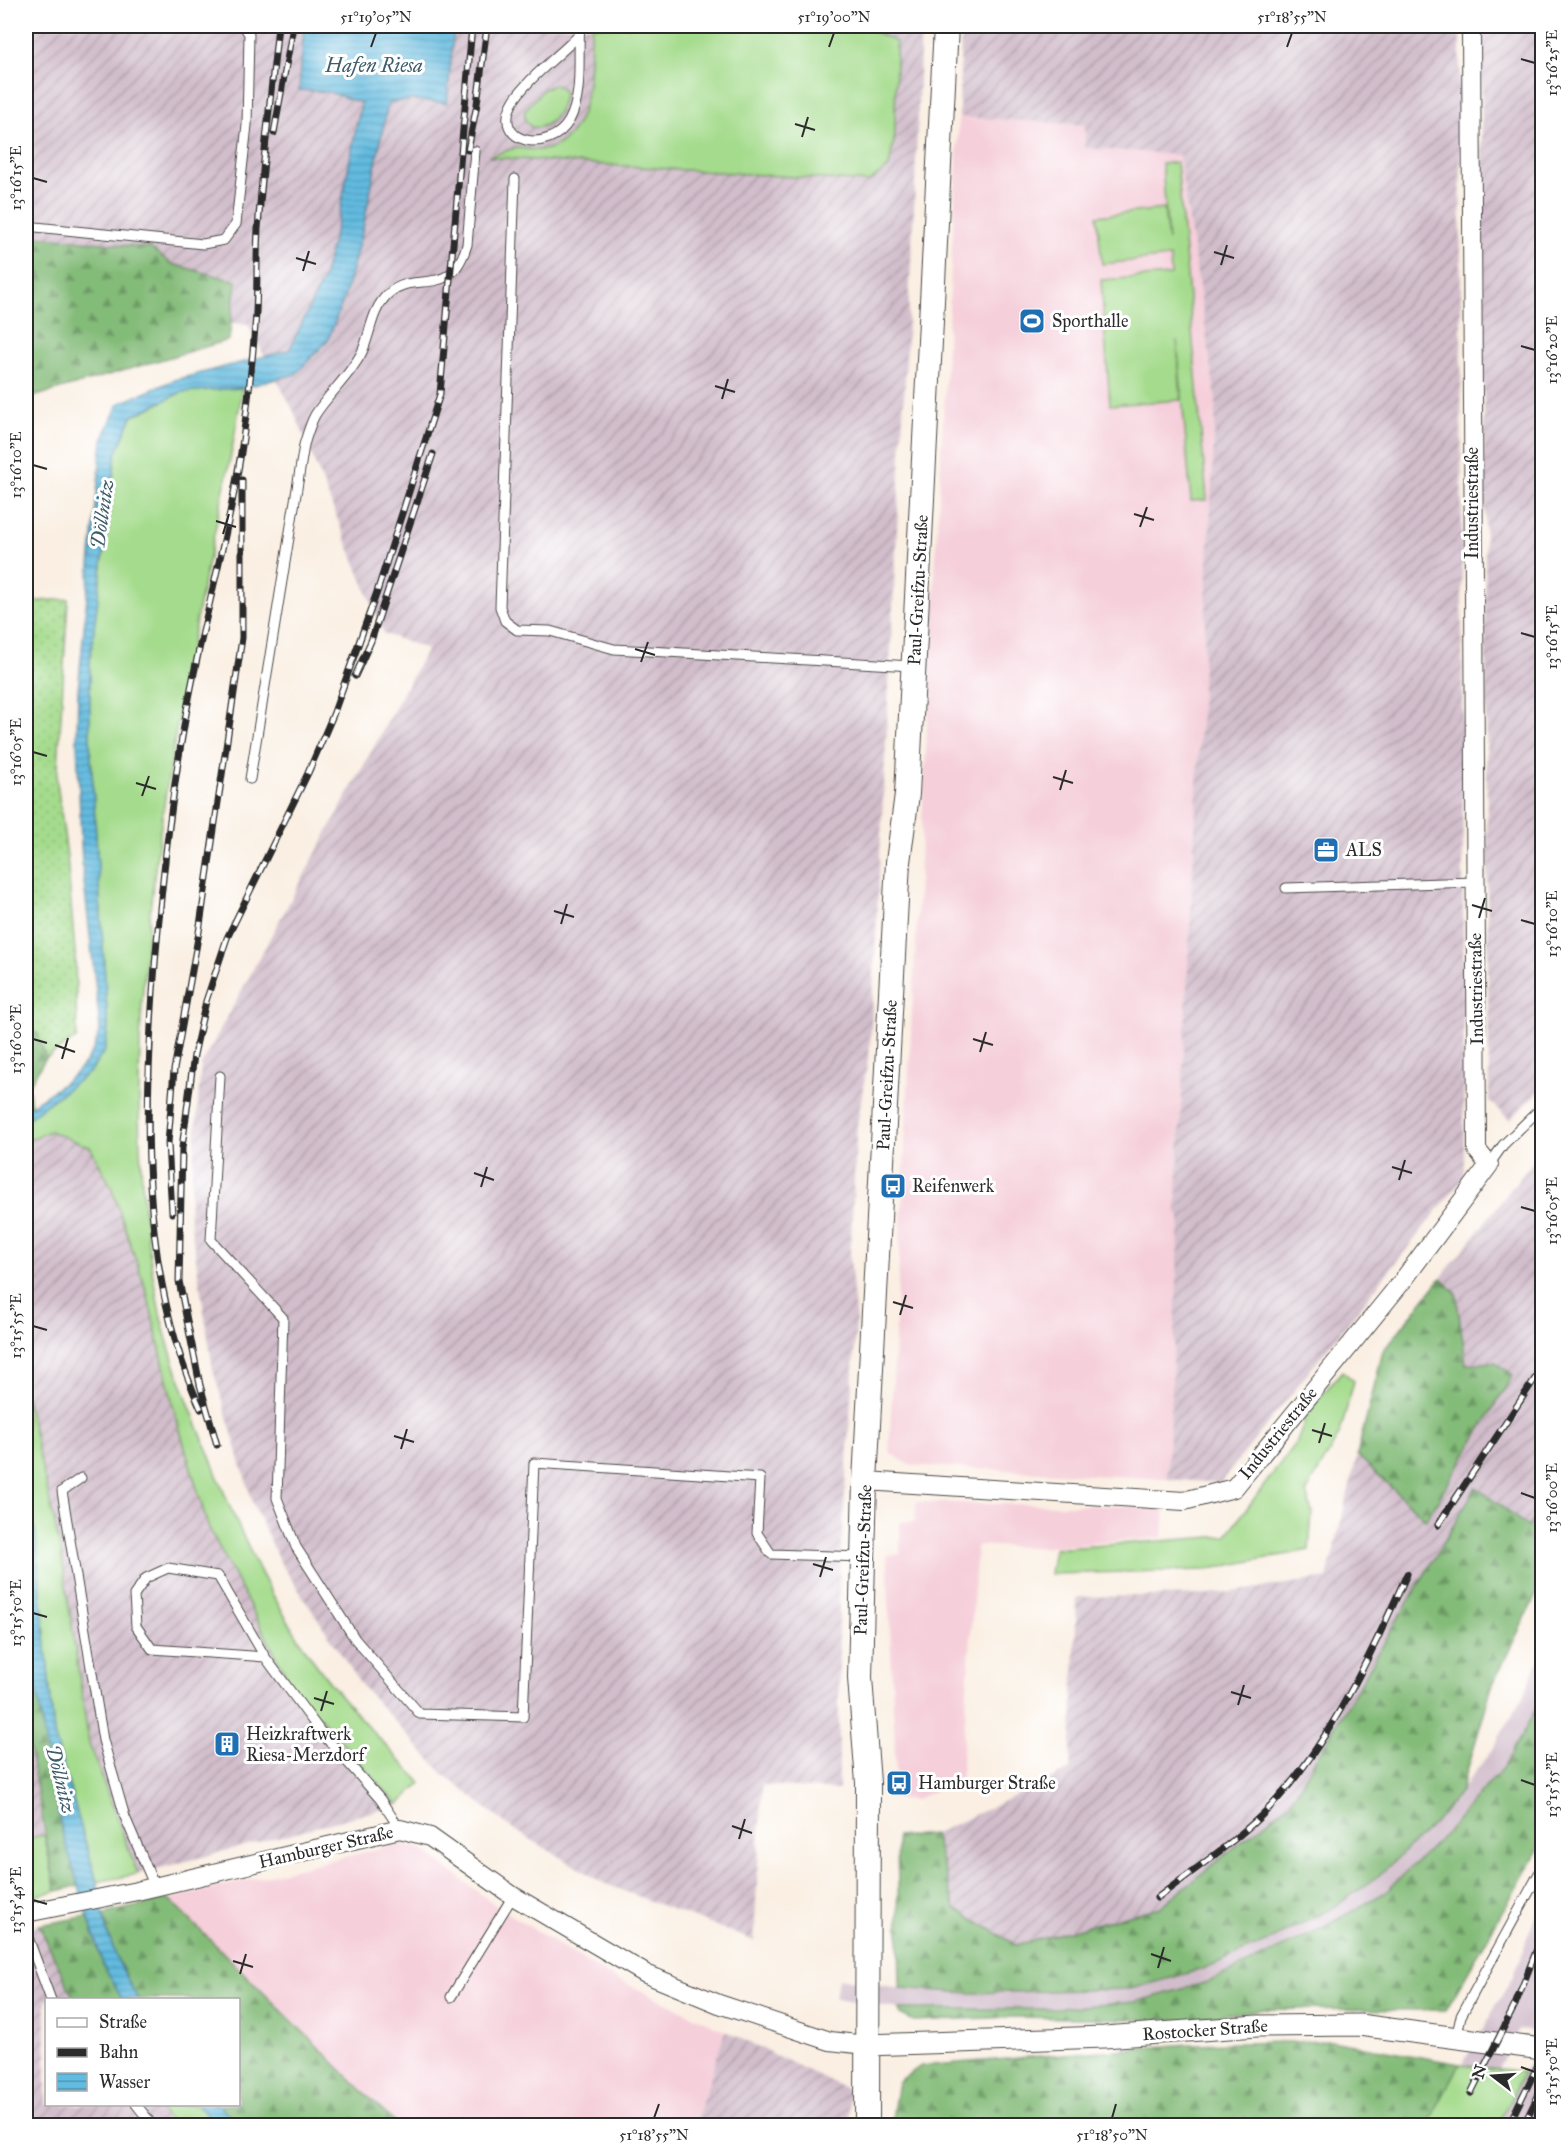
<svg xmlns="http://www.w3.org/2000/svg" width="1568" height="2151" viewBox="0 0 1568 2151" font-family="'IM FELL Great Primer',serif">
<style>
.built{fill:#f5cfda}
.industrial{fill:url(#industrial-furrows)}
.railway{fill:#d1bdcb}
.grass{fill:#a4db8c;stroke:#68835c;stroke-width:1.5}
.forest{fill:url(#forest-firs);stroke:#577352;stroke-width:1.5}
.garden{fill:url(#garden-dots);stroke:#68835c;stroke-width:1.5}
.water{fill:url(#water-rules);stroke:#467386;stroke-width:1.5}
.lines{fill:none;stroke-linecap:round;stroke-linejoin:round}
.service-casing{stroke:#4a4846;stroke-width:11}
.minor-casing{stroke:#4a4846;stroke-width:20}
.tertiary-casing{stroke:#4a4846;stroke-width:23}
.secondary-casing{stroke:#4a4846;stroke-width:26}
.service{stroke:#fff;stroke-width:9}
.minor{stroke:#fff;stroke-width:18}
.tertiary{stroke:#fff;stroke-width:21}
.secondary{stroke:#fff;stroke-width:24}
.rail-casing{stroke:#2b2b2b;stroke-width:7}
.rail{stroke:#fff;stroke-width:4.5;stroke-dasharray:14;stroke-linecap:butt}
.ticks{fill:none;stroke:#2b2b2b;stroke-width:2}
.labels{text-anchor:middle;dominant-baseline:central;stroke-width:6;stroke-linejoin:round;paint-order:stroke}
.poi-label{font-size:18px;fill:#2b2b2b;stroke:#fff;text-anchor:start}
.street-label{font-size:18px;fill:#2b2b2b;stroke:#fff}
.water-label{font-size:20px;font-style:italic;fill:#3e5d6a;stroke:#fff}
.neatline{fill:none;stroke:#2b2b2b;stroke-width:2}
.ticks-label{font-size:15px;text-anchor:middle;fill:#2b2b2b}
</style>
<defs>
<pattern id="industrial-furrows" width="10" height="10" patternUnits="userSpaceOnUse" patternTransform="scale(1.5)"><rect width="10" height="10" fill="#d1bdcb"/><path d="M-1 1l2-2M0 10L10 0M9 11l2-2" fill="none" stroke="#aa9aa5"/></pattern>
<pattern id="forest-firs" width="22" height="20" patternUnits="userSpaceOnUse" patternTransform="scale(1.5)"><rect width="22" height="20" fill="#83bb78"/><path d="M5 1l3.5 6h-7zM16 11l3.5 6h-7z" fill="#6b9863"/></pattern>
<pattern id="garden-dots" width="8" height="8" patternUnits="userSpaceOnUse" patternTransform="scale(1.5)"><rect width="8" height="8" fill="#a4db8c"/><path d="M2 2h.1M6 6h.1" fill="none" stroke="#8dbc79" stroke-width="1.8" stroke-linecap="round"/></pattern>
<pattern id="water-rules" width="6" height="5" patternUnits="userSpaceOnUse" patternTransform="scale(1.5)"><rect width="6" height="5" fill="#62bbe0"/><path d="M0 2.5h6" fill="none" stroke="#5198b6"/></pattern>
</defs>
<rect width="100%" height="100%" fill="#fff"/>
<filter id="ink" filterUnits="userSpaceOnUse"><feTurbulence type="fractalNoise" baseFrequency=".0167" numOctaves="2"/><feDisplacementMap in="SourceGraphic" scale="12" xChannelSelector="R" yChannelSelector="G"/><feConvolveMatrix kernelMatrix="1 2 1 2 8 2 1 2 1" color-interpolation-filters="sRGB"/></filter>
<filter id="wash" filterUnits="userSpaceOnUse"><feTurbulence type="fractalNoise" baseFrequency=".008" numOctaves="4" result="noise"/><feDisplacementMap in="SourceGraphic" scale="24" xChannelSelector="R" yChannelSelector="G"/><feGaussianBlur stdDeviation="1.35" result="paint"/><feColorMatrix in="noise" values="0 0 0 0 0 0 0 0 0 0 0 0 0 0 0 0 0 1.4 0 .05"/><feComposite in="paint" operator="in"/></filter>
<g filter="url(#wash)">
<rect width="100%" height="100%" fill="#faefe2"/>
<path class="built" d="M959,117L1085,125L1084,148L1179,154L1216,400L1176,1209L1180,1218L1167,1479L909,1465L889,1452Z
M916,1502L1165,1507L1163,1537L1039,1548L977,1545L961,1778L915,1800L897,1799L887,1555L900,1554V1522L915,1521Z
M402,1843L423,1850L498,1907L608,1975L725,2031L695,2125H397L169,1899Z"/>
<path class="industrial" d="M26,26H304L299,90L329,92L361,103H388L412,100L447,103L454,26H921L915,186L870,1047L857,1125L850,1257L856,1324L839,1585V1790L762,1785L754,1941L603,1883L510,1827L443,1774L363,1687L280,1562L253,1504L213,1370L189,1214L201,1065L427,649L384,634L295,414L248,325L26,295Z
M961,26H1460L1464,1177L1220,1483L1167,1479L1180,1218L1176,1209L1216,400L1179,155L1084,148L1085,125L959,117Z
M1481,26H1542V1088L1510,1120L1489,1101Z
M50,1131L90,1147L111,1186L147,1293L174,1410L292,1686L398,1805L138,1874L89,1744L61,1551L26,1397V1141Z
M1542,1150V1506L1528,1527L1476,1488L1290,1803L1160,1907L1016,1946L955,1908L934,1834L1070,1770L1077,1597L1210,1595L1327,1578L1383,1351Z
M26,1731L44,1835L26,1839Z
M39,1925L74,1999L46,2000V2104L156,2105L173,2125L26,2126V1928Z
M725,2031L849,2090L850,2125H695Z"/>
<path class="railway" d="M1542,1652V1698L1505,1765L1447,1832L1386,1892L1310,1935L1208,1982L1135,2002L1042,2009L968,2011L899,2009L835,1998L838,1978L900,1988L968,1993L1044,1991L1203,1969L1305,1924L1331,1909L1376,1878L1435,1823L1489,1754L1523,1698Z
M1542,1901V2032L1519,2030L1498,2068L1524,2072L1542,2037V2125L1427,2126L1512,1978Z"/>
<path class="grass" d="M592,26H863L896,42L895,135L889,167L869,182L489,157C497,154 506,150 515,148C523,147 534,152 547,149C595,136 588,64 592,26Z
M554,85L560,87L564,93C563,109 550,131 531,127L525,120V110L544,89Z
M1177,162L1207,500L1191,501L1177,340L1181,400L1110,405L1101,280L1171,275L1170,257L1102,264L1097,216L1164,209L1168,241L1162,164Z
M217,388H242C231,471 208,553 193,636C154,848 116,1078 156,1293C166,1351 190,1407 212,1462C238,1531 271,1599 313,1660C344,1704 384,1743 421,1783L398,1805L292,1686L208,1526L174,1410L147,1293L111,1186L90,1147L50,1131L26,1141V1120L91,1071L105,1050L108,1027L90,740V661L116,454L132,417L182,392Z
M1342,1371L1354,1381L1340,1433L1306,1493L1312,1512L1309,1550L1204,1570L1050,1574L1054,1549L1226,1536L1297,1442L1309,1410Z
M26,1397L61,1551L89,1744L138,1874L97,1882L54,1734L36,1535L26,1492Z
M44,1835L56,1891L26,1898V1839Z
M1460,2064L1524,2072L1498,2125H1427Z
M156,2105H197L217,2125H173Z"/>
<path class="forest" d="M26,235L150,248L172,264L236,281L229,340L26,399Z
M37,1033L46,1058L28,1086L31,1105L26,1109V1034Z
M1441,1278L1456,1293L1466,1364L1495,1362L1513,1375L1426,1520L1357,1455L1383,1351Z
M1476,1487L1528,1527L1542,1506V1583L1492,1686L1461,1791L1435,1823L1376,1878L1331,1909L1266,1942L1203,1969L1131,1989L968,1993L900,1988L897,1837L934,1834L955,1908L1016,1945L1160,1907L1290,1803Z
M26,1621L62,1832L79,1886L56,1891L26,1731Z
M1542,1698V1843L1446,2010L1265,2009L1187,2020L1016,2017L914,2021L900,2014L899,2009H1042L1135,2002L1208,1982L1310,1935L1386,1892L1447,1832L1505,1765Z
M169,1899L397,2125H240L219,2105L238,2104V2000L138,1999C123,1972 109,1945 103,1914Z
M88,1916L103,1965L122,1999H74L39,1925Z
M1331,2041L1460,2064L1427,2125H891L898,2082L921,2066L1189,2044Z"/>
<path class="garden" d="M68,599L57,782L67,856L75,952L77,1038L46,1058L37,1033L26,1034V602Z"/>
<path class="water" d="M304,26H454L447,103L412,100L388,103L363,228L345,295L328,340L296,374L242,388L182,392L132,416L116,454L90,661V740L108,1027L105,1050L91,1071L26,1120V1109C59,1085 92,1072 100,1028L82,864L77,741L78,690L102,441L118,404L174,380L289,350L323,279L339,216L361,103L329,92L299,90Z
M26,1492L36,1535L54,1734L97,1882L106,1929L119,1963L138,1999H122L103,1965L88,1916L62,1832L47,1754L26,1621Z
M197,2105H219L240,2125H217Z"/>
</g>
<g filter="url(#ink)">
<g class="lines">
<g class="service-casing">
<path id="service" d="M579,35C561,54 523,82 512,104C492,143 549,155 569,121C584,94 577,55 580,26
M515,179L500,607L505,621L517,630L550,631L614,649L912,666
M26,226L203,244L224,240L236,224L247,125L249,34L244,26
M250,779L304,445C307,435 310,424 315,415C329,393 350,376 362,352C371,333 371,310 388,294C417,268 449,302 467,245L475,151
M1286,888L1475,882
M220,1076L211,1240L283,1318L277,1498L296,1547L355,1639L420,1714L523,1717L534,1463L760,1478L757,1533L771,1554L863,1557
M1489,1165L1503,1145L1542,1107
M81,1478L62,1491L103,1740L125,1817L155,1887
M265,1657L152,1649L136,1626L134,1595L146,1578L168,1568L218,1576L265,1657L320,1731L380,1799L400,1829
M26,1932L51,2000
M451,1997L513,1896
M1456,2038L1461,2016L1542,1868
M136,2104L153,2126"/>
</g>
<g class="minor-casing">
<path id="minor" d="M865,1481L1184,1501L1234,1488L1404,1279L1489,1165L1477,1150L1471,26
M26,1913L137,1891L400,1829L430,1837L513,1896L646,1974L719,2004L830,2041L866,2045"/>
</g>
<g class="tertiary-casing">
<path id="tertiary" d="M866,2045L1104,2037L1257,2026L1359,2025L1542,2049"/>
</g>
<g class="secondary-casing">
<path id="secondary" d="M867,2126L868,1783L860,1678L865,1481L898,862L907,794L946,26"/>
</g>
<use href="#service" class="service"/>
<use href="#minor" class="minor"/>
<use href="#tertiary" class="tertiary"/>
<use href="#secondary" class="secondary"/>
<g class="rail-casing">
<path id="rail" d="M274,133L293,26
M468,150L477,104L487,26
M355,676L371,641L433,454
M172,1213L168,1143L174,1070L199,932L242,638V480
M201,1409C137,1272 144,1100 156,952C164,859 175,765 194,673C210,595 232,518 243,439C248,402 252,364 255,327C258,294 256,261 258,229C263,161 271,93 278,26
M217,1445L200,1385L179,1281L182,1148L194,1055L206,1001L227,938L308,773L333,715L377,592L440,394L472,26
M1438,1525L1542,1368
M1157,1898C1195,1869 1237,1841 1271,1806C1329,1745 1373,1651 1407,1574
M1471,2093L1515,2005L1542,1936
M1508,2126L1542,2057
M1523,2126L1542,2088"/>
</g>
<use href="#rail" class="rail"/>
</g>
</g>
<path class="ticks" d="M371,47L376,33M829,47L834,33M1287,47L1292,33M1521,59L1535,63M795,124L815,130M802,137L808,117M33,178L47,182M1214,252L1234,258M296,258L316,264M1221,265L1227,245M303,271L309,251M1521,346L1535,350M715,386L735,392M722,399L728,379M33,465L47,469M1134,514L1154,520M216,521L236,527M1140,527L1147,507M223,534L229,514M1521,633L1535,637M635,649L655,655M641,662L648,642M33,752L47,756M1053,777L1073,783M136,783L156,789M1060,790L1066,770M142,796L149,776M1472,905L1492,911M554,911L574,917M1479,918L1485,898M1521,920L1535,924M561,924L567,904M33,1039L47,1043M973,1039L993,1045M55,1045L75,1052M980,1052L986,1032M62,1059L68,1038M1392,1167L1412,1173M474,1173L494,1180M1399,1180L1405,1160M481,1187L487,1167M1521,1207L1535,1211M893,1302L913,1308M900,1315L906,1295M33,1326L47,1330M1312,1430L1332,1436M394,1436L414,1442M1319,1443L1325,1423M401,1449L407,1429M1521,1493L1535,1498M813,1564L833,1570M820,1577L826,1557M33,1613L47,1617M1231,1692L1251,1698M314,1698L334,1704M1238,1705L1244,1685M321,1711L327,1691M1521,1780L1535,1785M732,1826L752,1833M739,1839L745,1819M33,1900L47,1904M1151,1954L1171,1961M233,1961L253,1967M1158,1968L1164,1947M240,1974L246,1954M1521,2067L1535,2072M654,2118L659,2104M1112,2118L1116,2104"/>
<defs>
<g id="stadium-square" transform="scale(1.35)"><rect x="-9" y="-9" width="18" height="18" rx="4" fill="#1f6fb2" stroke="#fff"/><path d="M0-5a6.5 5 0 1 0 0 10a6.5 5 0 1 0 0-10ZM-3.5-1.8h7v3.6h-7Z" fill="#fff"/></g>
<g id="office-square" transform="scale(1.35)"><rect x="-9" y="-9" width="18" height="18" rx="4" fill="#1f6fb2" stroke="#fff"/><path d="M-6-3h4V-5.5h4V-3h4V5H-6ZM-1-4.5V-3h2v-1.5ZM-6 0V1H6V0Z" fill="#fff"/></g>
<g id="bus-square" transform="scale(1.35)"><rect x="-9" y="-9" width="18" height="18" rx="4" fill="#1f6fb2" stroke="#fff"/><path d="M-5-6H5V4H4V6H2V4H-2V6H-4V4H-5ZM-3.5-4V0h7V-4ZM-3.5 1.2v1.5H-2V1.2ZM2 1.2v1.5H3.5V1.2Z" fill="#fff"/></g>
<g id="building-square" transform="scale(1.35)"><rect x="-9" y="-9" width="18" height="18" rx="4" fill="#1f6fb2" stroke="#fff"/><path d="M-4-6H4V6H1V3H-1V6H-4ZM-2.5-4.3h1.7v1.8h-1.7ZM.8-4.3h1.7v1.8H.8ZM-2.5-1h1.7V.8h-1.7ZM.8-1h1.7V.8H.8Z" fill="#fff"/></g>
</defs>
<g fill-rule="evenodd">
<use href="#stadium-square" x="1032" y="321"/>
<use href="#office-square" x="1326" y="850"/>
<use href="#bus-square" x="893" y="1186"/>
<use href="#building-square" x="227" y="1744"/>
<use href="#bus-square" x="899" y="1783"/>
</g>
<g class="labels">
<g class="poi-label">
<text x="1052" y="321">Sporthalle</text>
<text x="1346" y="850">ALS</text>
<text x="912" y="1186">Reifenwerk</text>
<text x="246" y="1734">Heizkraftwerk<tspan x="246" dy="21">Riesa-Merzdorf</tspan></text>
<text x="918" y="1783">Hamburger Straße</text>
</g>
<g class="street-label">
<text transform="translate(1472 503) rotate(-90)">Industriestraße</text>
<text transform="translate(918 590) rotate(-87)">Paul-Greifzu-Straße</text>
<text transform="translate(1476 989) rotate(-91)">Industriestraße</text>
<text transform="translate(887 1075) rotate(-87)">Paul-Greifzu-Straße</text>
<text transform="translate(1278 1433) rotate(-51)">Industriestraße</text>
<text transform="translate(863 1560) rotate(-88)">Paul-Greifzu-Straße</text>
<text transform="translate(326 1847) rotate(-13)">Hamburger Straße</text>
<text transform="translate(1205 2030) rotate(-4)">Rostocker Straße</text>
</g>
<g class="water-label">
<text x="374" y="65">Hafen Riesa</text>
<text transform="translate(102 514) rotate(-82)">Döllnitz</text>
<text transform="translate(61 1779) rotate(76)">Döllnitz</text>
</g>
</g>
<rect width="1568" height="2151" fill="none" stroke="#fff" stroke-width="66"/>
<rect x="45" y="1998" width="195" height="108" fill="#ffffff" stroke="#aaaaaa" stroke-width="1.5"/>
<rect x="57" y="2018" width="30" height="9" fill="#ffffff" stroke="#aaaaaa" stroke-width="1.5"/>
<text x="99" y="2028" font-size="18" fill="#2b2b2b">Straße</text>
<rect x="57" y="2048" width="30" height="9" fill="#2b2b2b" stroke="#aaaaaa" stroke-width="1.5"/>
<text x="99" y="2058" font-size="18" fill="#2b2b2b">Bahn</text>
<rect x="57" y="2073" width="30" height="18" fill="url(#water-rules)" stroke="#aaaaaa" stroke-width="1.5"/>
<text x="99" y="2088" font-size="18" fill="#2b2b2b">Wasser</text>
<g transform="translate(1493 2076) rotate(287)" stroke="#ffffff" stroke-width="4.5" paint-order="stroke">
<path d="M0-4.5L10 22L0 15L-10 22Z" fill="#2b2b2b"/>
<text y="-9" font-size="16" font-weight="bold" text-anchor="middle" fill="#2b2b2b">N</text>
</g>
<rect x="33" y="33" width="1502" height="2085" class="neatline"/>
<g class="ticks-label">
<text x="376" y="22">51°19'05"N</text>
<text x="834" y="22">51°19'00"N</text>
<text x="1292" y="22">51°18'55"N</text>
<text transform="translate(1552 63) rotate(-90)" y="5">13°16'25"E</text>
<text transform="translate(16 178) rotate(-90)" y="5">13°16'15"E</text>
<text transform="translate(1552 350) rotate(-90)" y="5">13°16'20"E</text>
<text transform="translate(16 465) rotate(-90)" y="5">13°16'10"E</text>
<text transform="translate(1552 637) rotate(-90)" y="5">13°16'15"E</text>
<text transform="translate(16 752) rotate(-90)" y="5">13°16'05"E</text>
<text transform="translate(1552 924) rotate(-90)" y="5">13°16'10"E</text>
<text transform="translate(16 1039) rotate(-90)" y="5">13°16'00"E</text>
<text transform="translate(1552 1211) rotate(-90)" y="5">13°16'05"E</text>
<text transform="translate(16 1326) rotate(-90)" y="5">13°15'55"E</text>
<text transform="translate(1552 1498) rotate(-90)" y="5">13°16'00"E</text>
<text transform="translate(16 1613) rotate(-90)" y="5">13°15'50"E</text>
<text transform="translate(1552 1785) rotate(-90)" y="5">13°15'55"E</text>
<text transform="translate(16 1900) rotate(-90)" y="5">13°15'45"E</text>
<text transform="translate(1552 2072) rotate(-90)" y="5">13°15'50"E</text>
<text x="654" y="2140">51°18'55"N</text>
<text x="1112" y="2140">51°18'50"N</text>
</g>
</svg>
